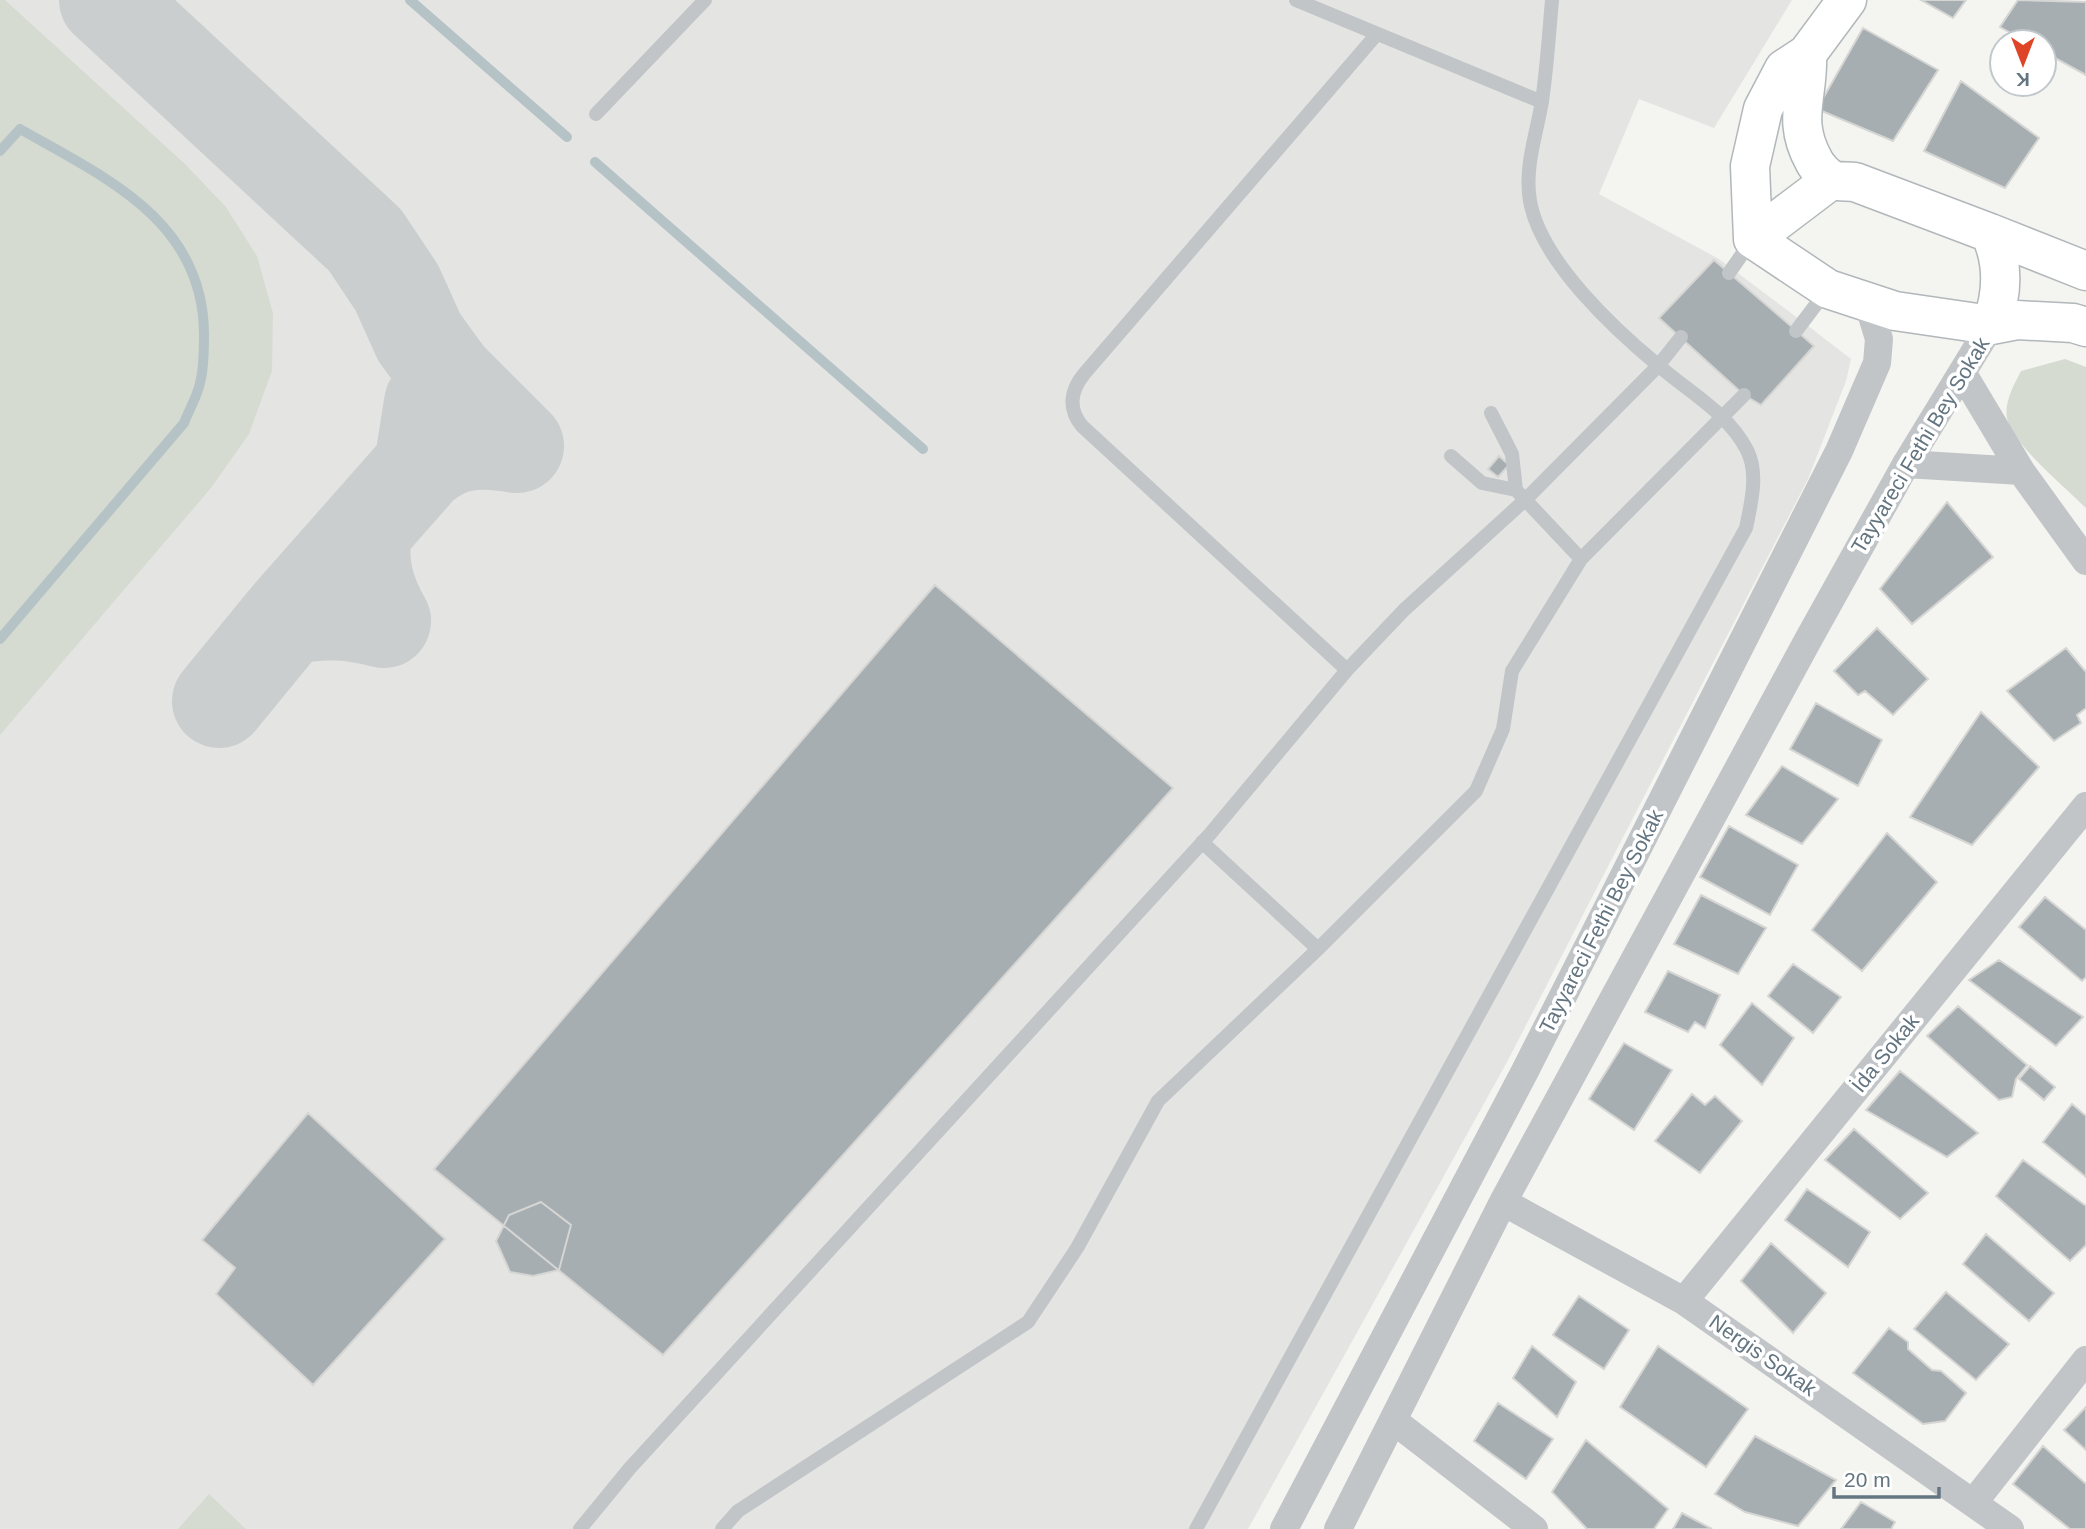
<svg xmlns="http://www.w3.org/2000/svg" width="2086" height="1529" viewBox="0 0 2086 1529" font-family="Helvetica,sans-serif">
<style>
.built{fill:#e4e5e3}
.green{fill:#d5dbd1}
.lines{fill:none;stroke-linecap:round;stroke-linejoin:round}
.stream{stroke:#b6c3c6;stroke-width:10}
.taxiway{stroke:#cacece;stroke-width:94}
.building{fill:#a6aeb2;stroke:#d5d5d3;stroke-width:2}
.secondary-casing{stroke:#b1b7ba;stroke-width:41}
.lane{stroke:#c1c5c8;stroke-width:14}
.street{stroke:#c1c5c8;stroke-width:28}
.secondary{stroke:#fff;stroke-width:38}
.labels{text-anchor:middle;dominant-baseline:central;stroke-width:7;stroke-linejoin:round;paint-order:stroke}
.street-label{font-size:21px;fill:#637580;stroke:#fff}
</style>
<rect width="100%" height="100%" fill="#f4f4f0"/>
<path class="built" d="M0,0H1792L1714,128L1639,99L1599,194L1719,259L1803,322L1851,359L1846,381L1808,479L1507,1062L1248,1529H0Z"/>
<path class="green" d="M0,0H5L185,164L226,207L257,256L273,313L272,371L249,434L211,488L0,735Z
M2065,359L2086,367V508C2066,488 2012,444 2007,418C2004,402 2014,385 2021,371Z
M209,1494L246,1529H178Z"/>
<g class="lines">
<path class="stream" d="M410,0L567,137
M0,151L20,129C106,178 204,221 204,335C204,351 204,368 200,383C197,397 189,410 184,423L0,639
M595,162L923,449"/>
<path class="taxiway" d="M106,0L365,240L397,288L419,337L448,377L517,446C479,440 451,440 421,466
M287,618C322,611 350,612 384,621C367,591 360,565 365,531
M219,701L287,618L421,466L431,403"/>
</g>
<path class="building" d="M1921,0H1966L1953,18Z
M2018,0L2086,2V75L2044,52V42H2027L2000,27Z
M1863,28L1938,70L1893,141L1817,109Z
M1961,81L2039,138L2005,188L1924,151Z
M1714,260L1814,346L1761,405L1744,395L1659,318Z
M1499,456L1509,465L1498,477L1488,469Z
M1947,502L1993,557L1912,624L1880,589Z
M935,585L1173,788L663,1355L434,1169Z
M1877,628L1928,679L1893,715L1865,691L1858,695L1834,671Z
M2066,648L2086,672V708L2077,715L2081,723L2054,741L2007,691Z
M1816,703L1882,740L1858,786L1790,749Z
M1981,712L2039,767L1972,845L1910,817Z
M1782,766L1838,799L1802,844L1746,815Z
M1729,826L1798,865L1770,915L1700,877Z
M1887,833L1937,882L1862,971L1812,930Z
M1701,895L1766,928L1738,974L1674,944Z
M2045,897L2086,930V977L2082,981L2019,927Z
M1999,960L2083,1017L2056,1046L1969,980Z
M1793,964L1841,997L1813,1033L1768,996Z
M1668,971L1720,995L1705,1028L1695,1022L1688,1032L1645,1012Z
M1752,1003L1794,1038L1762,1085L1720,1045Z
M1958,1006L2027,1065L2016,1079L2012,1097L1999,1100L1927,1036Z
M1624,1043L1672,1070L1634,1130L1589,1099Z
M2030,1066L2055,1087L2044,1100L2019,1079Z
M1900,1071L1978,1133L1947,1157L1866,1110Z
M1692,1094L1705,1105L1715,1096L1742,1121L1700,1173L1655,1141Z
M2072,1104L2086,1116V1177L2043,1142Z
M308,1113L445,1239L313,1385L216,1294L235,1268L202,1240Z
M1854,1129L1928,1193L1900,1219L1825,1160Z
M2023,1160L2086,1206V1245L2070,1261L1996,1196Z
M1807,1189L1870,1232L1848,1267L1785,1220Z
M541,1202L571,1225L559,1270L533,1276L510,1272L496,1241L509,1215Z
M1986,1234L2054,1293L2029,1321L1963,1264Z
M1771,1243L1826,1293L1793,1333L1741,1281Z
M1946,1292L2009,1344L1976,1380L1914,1329Z
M1579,1296L1629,1330L1604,1369L1553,1335Z
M1889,1328L1908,1342V1349L1932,1370L1941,1371L1966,1393L1945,1421L1923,1424L1853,1373Z
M1532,1346L1576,1382L1557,1417L1513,1378Z
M1658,1346L1748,1409L1706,1467L1620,1407Z
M1498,1403L1553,1439L1526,1479L1474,1441Z
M2086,1407V1450L2064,1430Z
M1755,1436L1836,1480L1798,1526L1745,1512L1715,1494Z
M1586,1440L1668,1509L1654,1529H1587L1552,1492Z
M2043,1446L2086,1484V1529H2070L2013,1484Z
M1861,1502L1895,1522L1891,1529H1841Z
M1682,1513L1712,1529H1673Z"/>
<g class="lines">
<g class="secondary-casing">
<path id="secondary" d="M1807,54C1809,97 1791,120 1814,161C1817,167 1826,177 1833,180C1839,182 1848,181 1855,182L1990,233C2004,263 2003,294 1991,325
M1990,233L2086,271
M1753,239L1828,289L1895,311L1991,325L2017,320L2073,323L2086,327
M1753,239L1750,166L1763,109L1784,69L1807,54L1847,0
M1753,239L1831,180"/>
</g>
<path class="lane" d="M1296,0L1542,102
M596,114L705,0
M1729,273L1752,240
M1796,331L1827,290
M1491,413L1512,454L1516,490
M1451,456L1482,483L1516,490L1581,559
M1347,670L1082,426C1068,409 1070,391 1084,374L1377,34
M1202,842L1318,949
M580,1529L630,1468L1210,834L1347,670L1404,610L1525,500L1658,366L1681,337
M722,1529L738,1511L1028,1322L1077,1248L1158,1101L1318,949L1476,791L1503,729L1512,671L1581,559L1744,395
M1196,1529L1746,528C1751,503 1759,474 1747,450C1728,413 1689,392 1659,366C1614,329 1540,260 1530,201C1524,167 1537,133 1542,101C1547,68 1549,33 1552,0"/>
<path class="street" d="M1963,374L2021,471L2086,561
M1906,464L2021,471
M1503,1202L1684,1301L2010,1529
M1684,1301L2086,806
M1394,1421L1534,1529
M1974,1502L2086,1360
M1284,1529L1525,1071L1839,451L1877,363L1879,339L1868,303
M1338,1529L1503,1202L1808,640L1906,464L1991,325"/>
<use href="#secondary" class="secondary"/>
</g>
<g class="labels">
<g class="street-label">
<text transform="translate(1920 445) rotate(-59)">Tayyareci Fethi Bey Sokak</text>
<text transform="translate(1601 921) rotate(-63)">Tayyareci Fethi Bey Sokak</text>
<text transform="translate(1885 1053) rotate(-51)">İda Sokak</text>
<text transform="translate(1763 1355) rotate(35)">Nergis Sokak</text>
</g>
</g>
<g transform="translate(2023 63) rotate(180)"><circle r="33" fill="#ffffff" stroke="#c1c8cc" stroke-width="2"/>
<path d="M0-5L12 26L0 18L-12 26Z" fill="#dd4526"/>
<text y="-10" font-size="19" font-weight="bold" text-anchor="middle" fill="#637580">K</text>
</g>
<path d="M1834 1487v10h105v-10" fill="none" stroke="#637580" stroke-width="3.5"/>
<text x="1844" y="1487" font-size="21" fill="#637580" stroke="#ffffff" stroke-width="5" paint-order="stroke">20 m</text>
</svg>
